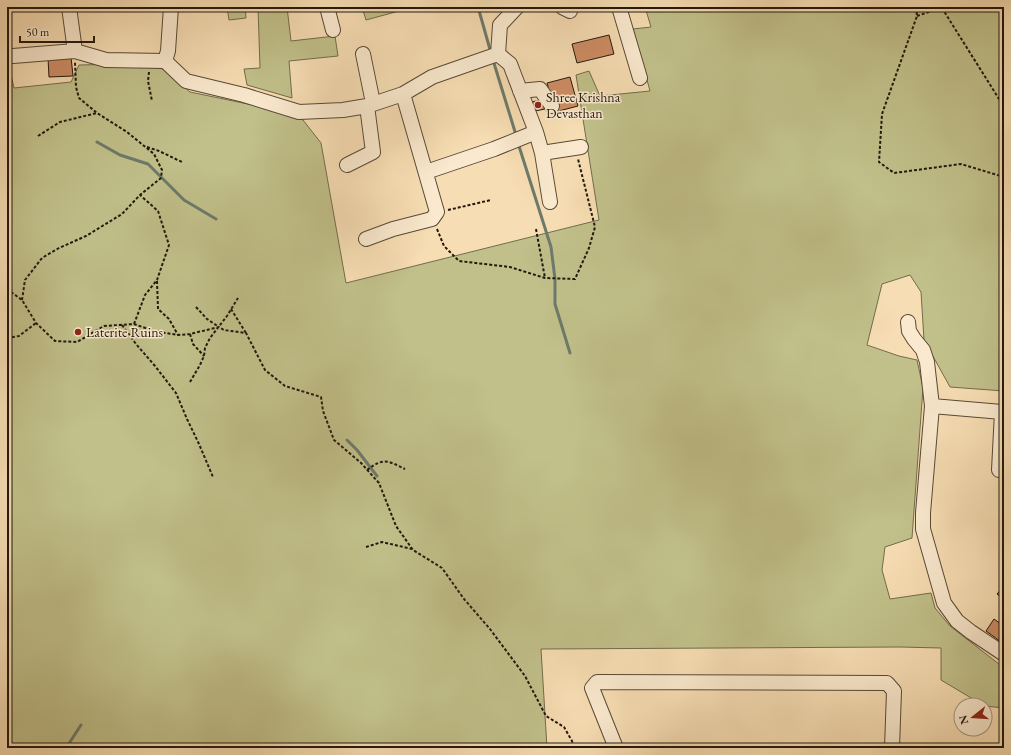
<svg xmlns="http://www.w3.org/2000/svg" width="1011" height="755" viewBox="0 0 1011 755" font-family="'EB Garamond',serif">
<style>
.green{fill:#c1c08a;stroke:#726c4c}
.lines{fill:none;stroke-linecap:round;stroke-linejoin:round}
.stream{stroke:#6d7a6b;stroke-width:3}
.building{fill:#ce8c64;stroke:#23180e}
.minor-casing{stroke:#584937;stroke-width:16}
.path{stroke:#23180e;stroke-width:2;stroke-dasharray:3 2;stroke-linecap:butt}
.minor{stroke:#fae9ce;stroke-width:14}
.poi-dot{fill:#8f2418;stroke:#fae9ce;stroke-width:1.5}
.labels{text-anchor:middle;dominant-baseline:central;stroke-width:3;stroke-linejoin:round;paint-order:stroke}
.poi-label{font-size:14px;fill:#23180e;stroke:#fae9ce;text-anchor:start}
</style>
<rect width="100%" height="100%" fill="#f7ddb3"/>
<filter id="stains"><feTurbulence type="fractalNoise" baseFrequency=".005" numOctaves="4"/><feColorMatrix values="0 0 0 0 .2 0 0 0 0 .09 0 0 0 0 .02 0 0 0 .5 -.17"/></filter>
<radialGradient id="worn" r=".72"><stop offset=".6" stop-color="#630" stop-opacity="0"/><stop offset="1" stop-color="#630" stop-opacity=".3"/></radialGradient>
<path class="green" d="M227,7H245L246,18L229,20Z
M258,7H287L291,41L335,36L338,56L289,61L292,98L247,85L244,69L260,68Z
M362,7H409L410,8L366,20Z
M645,7H1004V391L950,387L924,340L921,292L910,275L882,284L867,345L899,356L917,360L923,388L912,538L885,547L882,570L890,599L931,593L935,608L950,626L1004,668V708L985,706V705H983L941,680V648L900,647L541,649L547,748H7V57L14,88L71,82L79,65L126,64L164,69L190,92L267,108L303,120L321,143L346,283L599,220L576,75L589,71L600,96L650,91L633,29L651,27Z"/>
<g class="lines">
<path class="stream" d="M478,7L491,53
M493,60L516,135
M97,142L120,155L148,164L184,200L216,219
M518,143L551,247L555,279V304L570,353
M347,440L357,450L377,476
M66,748L81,725"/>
</g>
<path class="building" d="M609,35L614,54L577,63L572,44Z
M71,57L73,76L49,77L48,58Z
M570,77L578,106L555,112L547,83Z
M542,100L545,109L535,111L531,102Z
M1004,586V600L997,594Z
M994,619L1004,626V644L986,631Z
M563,744H570V748H563Z"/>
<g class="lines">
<g class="minor-casing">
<path id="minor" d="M69,7L75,51L106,60L165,61
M171,7L168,51L165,61L186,81L244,95L299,112L343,110L367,106L403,94L432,77L498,54L500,25L517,7
M327,7L333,30
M562,7L570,11
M619,7L640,78
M363,54L373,103
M498,54L510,64L536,132L542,153L581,147
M13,56L75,51
M520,91L540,89L552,106
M542,153L550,202
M347,165L373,152L367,106
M426,172L494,149L536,132
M366,239L393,229L432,219L437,212L403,94
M908,322L909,331L914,339L923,350L927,362L932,406L923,513V529L944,603L957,621L971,632L1004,654
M932,406L1002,412L999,470
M616,748L592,688L597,682L887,683L894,691L892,748"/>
</g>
<path class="path" d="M916,7L917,16L882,114L879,162L894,173L961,164L1004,177
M942,8L1004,107
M805,11L808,7
M917,16L944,7
M149,72L148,81L152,101
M38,136L60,122L97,113
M147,147L159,151L182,162
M448,210L491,200
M437,229L444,246L459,261L510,267L545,278L575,279L589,248L595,227L578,159
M536,229L545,278
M157,281L158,309L169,319L178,335
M7,289L22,300L36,323L55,341L77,342L104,326L134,324L154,331L178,335L190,334L219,327L224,330L246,333L265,370L285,386L321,397L323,411L334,440L361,463L379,483L396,526L413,550L442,568L464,599L490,629L525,676L546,716L564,727L572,741L574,748
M22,300L25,280L42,258L59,248L86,236L122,214L140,195L161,178L162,170L154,154L127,132L97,113L79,98L76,87L75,62
M196,307L207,319L219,327
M231,309L246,333
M134,324L145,295L157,280L169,245L158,211L140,195
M122,325L136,344L155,366L176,393L187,419L199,444L213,477
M190,334L193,344L204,356
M7,338L19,336L36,323
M190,382L200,365L204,356L205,348L210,338L227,316L238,298
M367,470C384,457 388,461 405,469
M366,547L382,542L412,549"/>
<use href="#minor" class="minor"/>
</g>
<g class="poi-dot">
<circle cx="538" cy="105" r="4"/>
<circle cx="78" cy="332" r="4"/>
</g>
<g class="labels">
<g class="poi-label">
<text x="546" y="97">Shree Krishna<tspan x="546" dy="16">Devasthan</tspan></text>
<text x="86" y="332">Laterite Ruins</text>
</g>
</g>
<rect width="1011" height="755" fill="none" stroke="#f7ddb3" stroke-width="24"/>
<rect x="8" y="8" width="995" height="739" fill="none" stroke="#23180e" stroke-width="2"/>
<rect x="12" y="12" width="987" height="731" fill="none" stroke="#23180e"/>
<g transform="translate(973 717) rotate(253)"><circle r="19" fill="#fae9ce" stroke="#a49581"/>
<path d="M0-3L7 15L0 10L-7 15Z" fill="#8f2418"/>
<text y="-6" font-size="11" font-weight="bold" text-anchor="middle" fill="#23180e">N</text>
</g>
<path d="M20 36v6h74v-6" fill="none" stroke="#23180e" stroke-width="2"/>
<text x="26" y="36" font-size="12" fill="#23180e" stroke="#fae9ce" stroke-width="3" paint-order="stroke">50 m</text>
<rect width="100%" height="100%" filter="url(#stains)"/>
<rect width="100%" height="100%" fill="url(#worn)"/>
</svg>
